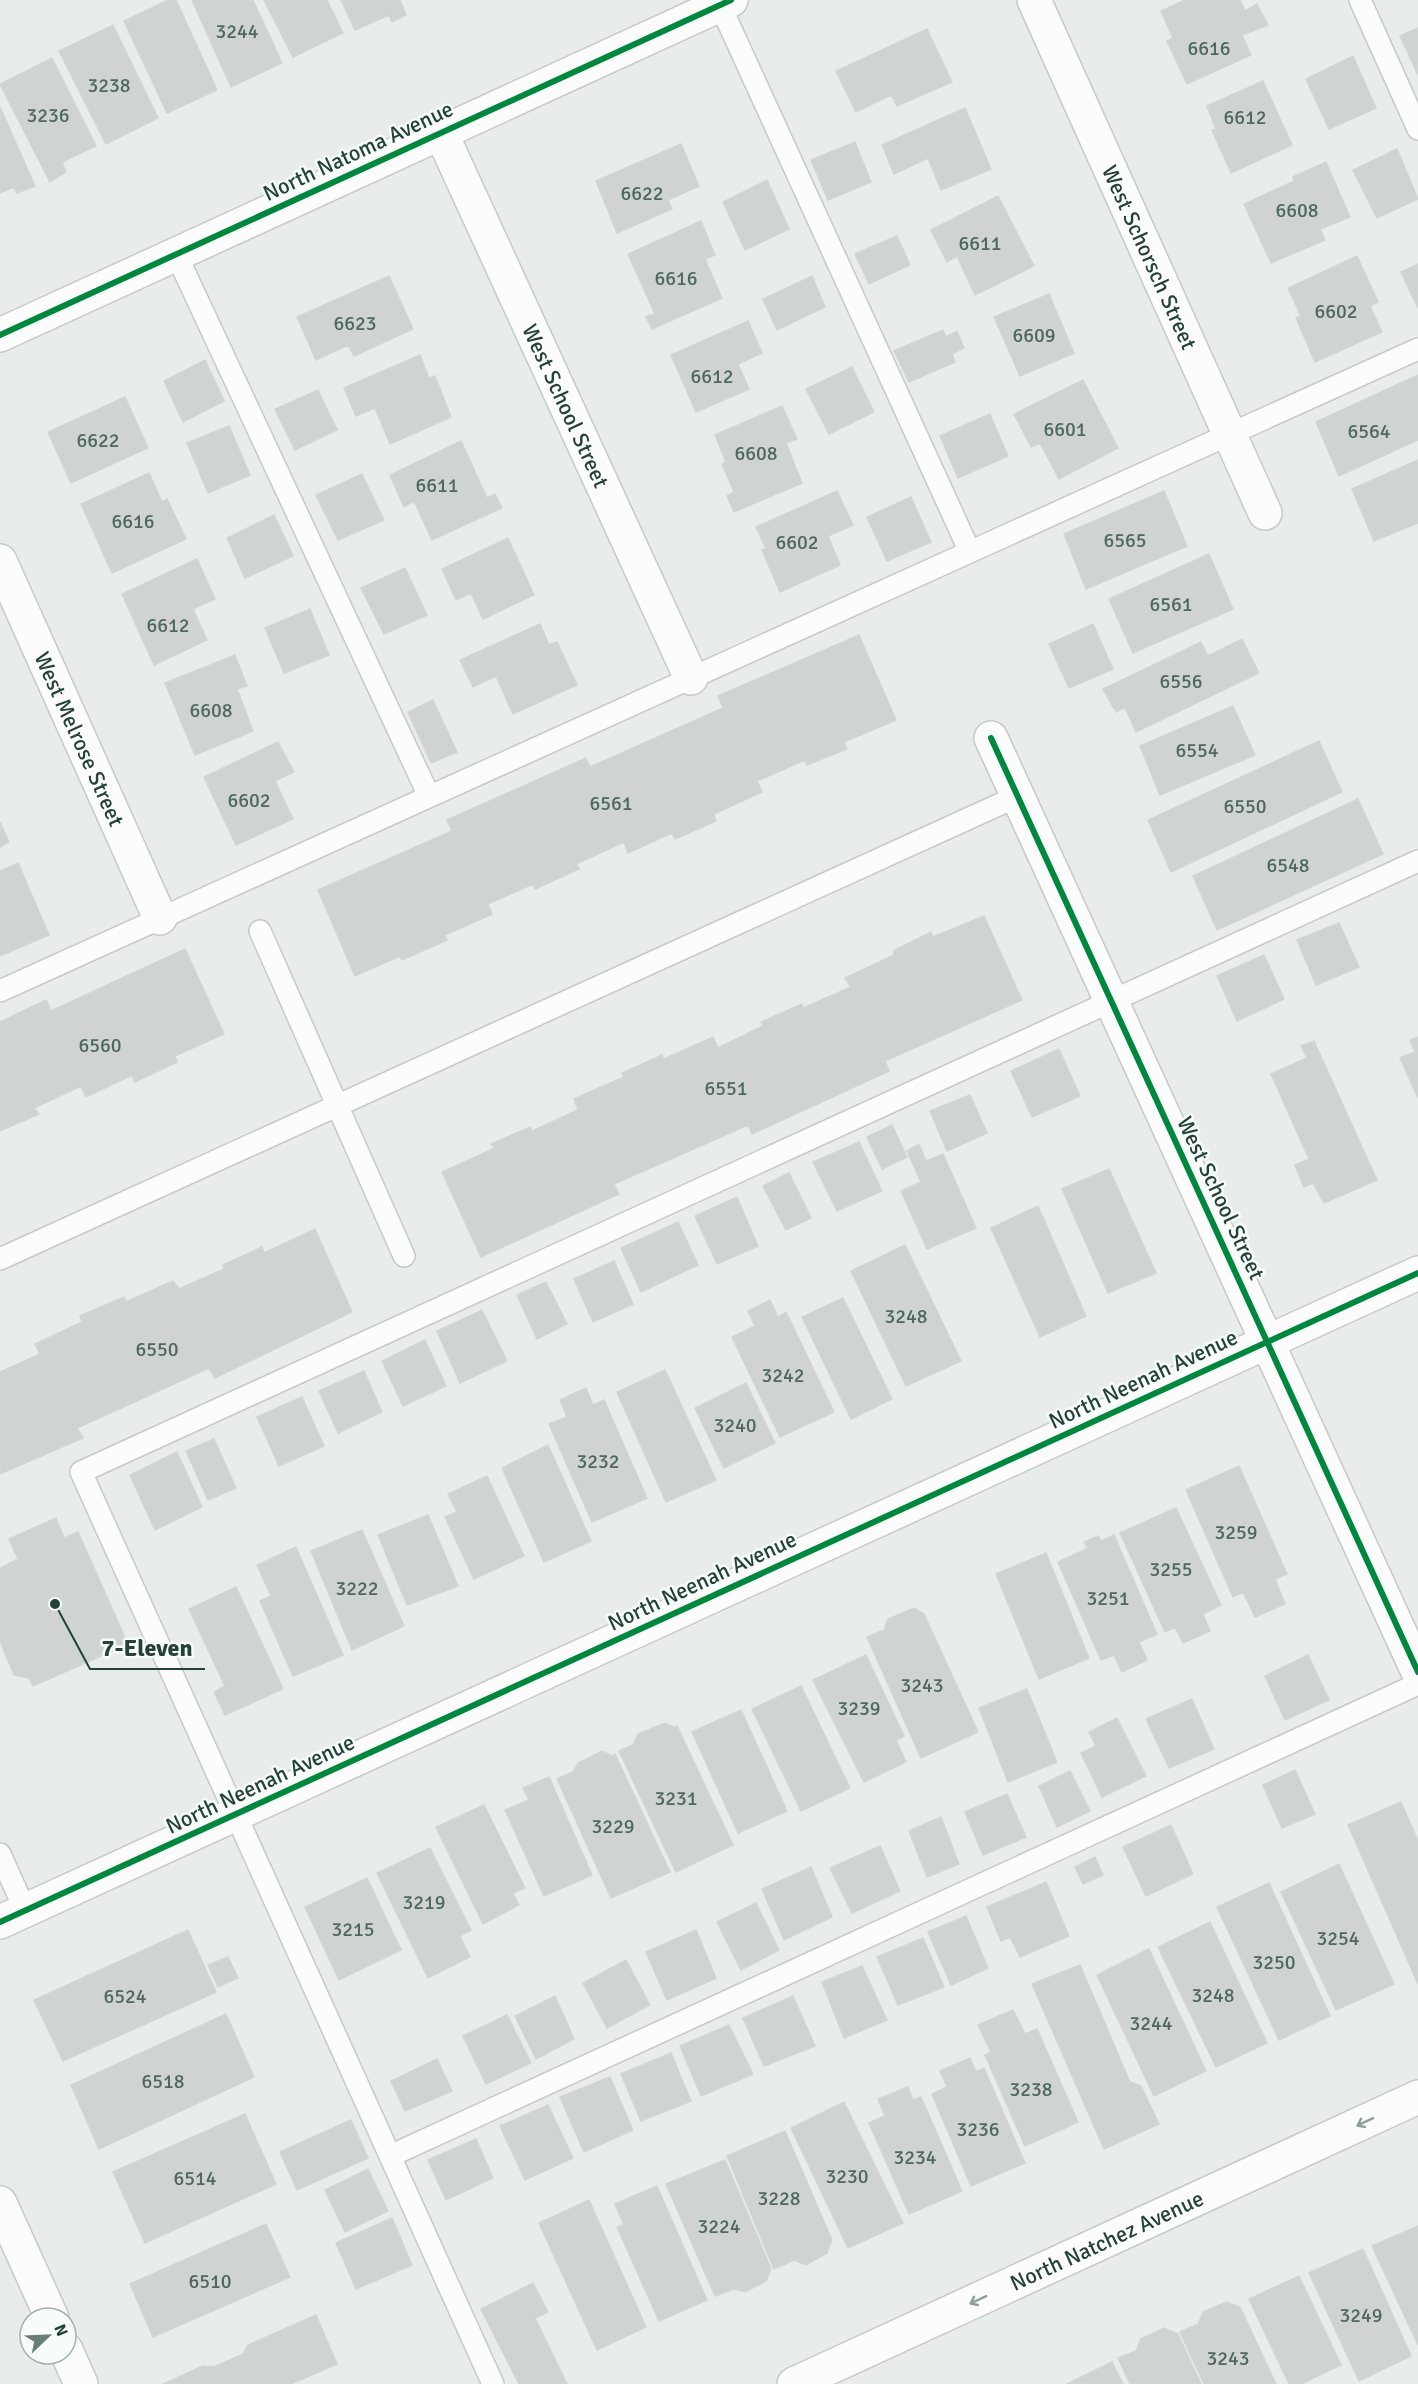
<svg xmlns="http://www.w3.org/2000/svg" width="1418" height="2384" viewBox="0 0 1418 2384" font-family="Signika,sans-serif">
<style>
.building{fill:#cfd4d2;stroke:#d1d6d4;stroke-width:1.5}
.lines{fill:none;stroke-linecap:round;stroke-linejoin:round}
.service-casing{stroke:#c5cac8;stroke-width:24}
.minor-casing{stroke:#c5cac8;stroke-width:36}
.secondary-casing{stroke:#c3cbc8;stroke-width:36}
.service{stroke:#fcfcfc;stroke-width:21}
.minor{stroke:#fcfcfc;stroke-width:33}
.secondary{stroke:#fcfcfc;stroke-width:33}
.cycleway-casing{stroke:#f7fbf9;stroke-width:10}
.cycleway{stroke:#00873e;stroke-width:6}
.oneway{stroke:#909f9b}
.labels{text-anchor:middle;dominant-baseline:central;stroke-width:5;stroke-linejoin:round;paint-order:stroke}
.number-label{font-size:20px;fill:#506761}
.street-label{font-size:22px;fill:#24423a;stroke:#f7fbf9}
.leader{fill:none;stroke:#24423a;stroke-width:2}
.callout-dot{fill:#24423a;stroke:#f7fbf9;stroke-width:2}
.callout-label{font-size:24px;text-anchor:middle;font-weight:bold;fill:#24423a;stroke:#f7fbf9;stroke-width:5;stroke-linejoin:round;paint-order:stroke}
</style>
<rect width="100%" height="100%" fill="#e8edeb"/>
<path class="building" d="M168,0H176L217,90L167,113L124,21Z
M192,0H253L282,63L231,87Z
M264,0H327L343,33L293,57Z
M341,0H400L406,15L392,22L389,15L355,30Z
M1185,0H1240L1245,11L1257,4L1268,25L1242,35L1251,55L1187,84L1167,41L1173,38L1161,11Z
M113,25L158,118L106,144L59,51Z
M1418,28V75L1400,36Z
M927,29L952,82L897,106L891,95L856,112L836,71Z
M1353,56L1376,108L1329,129L1306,79Z
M52,58L96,146L62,162L66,172L50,182L0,84Z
M1263,81L1292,145L1231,173L1212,130L1216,129L1207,106Z
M0,107L35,186L17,193L14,187L0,193Z
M965,108L991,169L941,190L928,158L894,174L882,145Z
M855,142L871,182L828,200L811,160Z
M681,144L699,186L668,200L672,209L617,233L596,181Z
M1397,149L1418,199L1377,218L1353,170Z
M1326,162L1350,217L1320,229L1325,240L1271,263L1244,204L1294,181L1293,177Z
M767,180L789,229L745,250L723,202Z
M998,196L1034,266L975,295L957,256L947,262L931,230Z
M701,221L715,255L705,259L722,298L652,329L646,317L655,314L628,254Z
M897,236L910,265L869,284L855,254Z
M1357,256L1378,302L1370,306L1382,332L1315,362L1296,318L1301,316L1288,288Z
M1418,264V308L1401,272Z
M389,276L413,329L354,356L348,345L316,360L297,317Z
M812,276L825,307L777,330L763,299Z
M1049,294L1074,353L1020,376L994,317Z
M748,321L762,353L738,364L749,389L696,412L671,355Z
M943,330L946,337L957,331L964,348L952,354L955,362L909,382L894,351Z
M420,355L429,378L435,376L451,417L390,444L375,408L356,416L344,388Z
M205,360L224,401L183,422L164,381Z
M852,367L874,412L829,434L806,389Z
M1418,375V440L1339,476L1316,422Z
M1083,380L1118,448L1059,479L1040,443L1031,447L1014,414Z
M318,390L337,430L295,450L275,409Z
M125,397L148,448L71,483L48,432Z
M782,406L797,439L786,443L802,483L734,512L727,496L734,492L722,464L726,462L715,435Z
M990,414L1008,456L958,478L940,436Z
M229,426L250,475L208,493L187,443Z
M461,441L487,498L495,494L502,508L432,540L414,501L404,507L390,475Z
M1418,460V523L1374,541L1352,489Z
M149,473L162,502L167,499L186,539L112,573L81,504Z
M362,474L384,520L338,540L316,495Z
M837,491L853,525L828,536L840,565L780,592L762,550L766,549L756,527Z
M1164,491L1187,546L1086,589L1064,534Z
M911,497L931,542L887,561L867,517Z
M274,515L293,556L245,578L227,538Z
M508,538L534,595L483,619L471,593L456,600L442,569Z
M1209,554L1233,609L1133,653L1109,599Z
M197,559L215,599L193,609L207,640L154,665L122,594Z
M405,568L427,615L384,634L361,588Z
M310,609L329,655L284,673L265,628Z
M540,624L549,645L557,642L577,685L513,714L496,676L473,687L460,660Z
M1093,624L1113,669L1069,688L1049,644Z
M859,635L896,720L844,742L847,749L807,765L805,760L757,781L762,792L714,814L716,821L675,839L672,833L628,853L624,842L576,864L579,869L535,889L533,884L488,904L492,914L445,935L447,940L402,960L400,956L355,976L318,890L452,831L447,820L586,758L590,767L723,708L718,696Z
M1242,639L1259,673L1136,732L1125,707L1116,712L1103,689L1201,642L1208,656Z
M235,655L247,686L237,689L253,731L195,755L165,683Z
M433,700L457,752L431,763L408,712Z
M1233,706L1255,755L1160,795L1140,746Z
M1319,741L1342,792L1171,872L1148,820Z
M278,742L294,772L275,781L293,819L236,845L204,777Z
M1358,799L1383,854L1217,930L1193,876Z
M0,822L9,842L0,847Z
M18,863L49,935L0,956V871Z
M984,916L1022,1000L885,1061L889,1071L752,1134L748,1125L614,1184L619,1194L481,1257L442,1172L495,1148L491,1144L530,1127L532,1131L578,1110L574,1099L624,1077L622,1073L662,1055L664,1059L713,1037L718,1048L763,1026L761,1022L802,1004L803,1008L851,987L845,978L894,955L893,951L931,932L933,937Z
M1339,923L1359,967L1316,985L1297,940Z
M185,949L224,1034L175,1056L177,1062L135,1082L132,1075L86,1097L81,1086L34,1108L39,1114L0,1131V1022L46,1000L51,1011Z
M1264,955L1284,999L1237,1021L1217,976Z
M1418,1037V1098L1400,1058L1415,1052L1410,1040Z
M1314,1041L1377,1180L1324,1203L1313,1183L1304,1187L1295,1165L1309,1159L1271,1074L1307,1058L1301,1046Z
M1059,1049L1080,1096L1032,1117L1011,1071Z
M970,1095L987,1133L947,1151L930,1111Z
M892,1125L907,1157L882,1169L867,1137Z
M859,1142L882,1191L837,1211L813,1162Z
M919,1144L926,1161L943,1154L976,1228L927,1249L901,1191L921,1182L907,1151Z
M1109,1169L1156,1273L1108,1293L1062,1189Z
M789,1173L811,1218L786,1230L763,1186Z
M737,1197L758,1246L717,1264L695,1216Z
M1038,1206L1086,1316L1040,1337L991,1228Z
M678,1222L698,1265L641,1292L621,1248Z
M315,1229L352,1312L215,1378L209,1368L77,1428L83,1438L0,1474V1372L40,1354L35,1344L82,1322L80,1316L124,1297L126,1302L173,1281L179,1289L224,1269L223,1265L262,1247L264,1253Z
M905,1245L961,1361L906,1386L851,1271Z
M614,1261L633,1304L593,1322L574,1279Z
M546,1282L567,1324L537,1339L517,1295Z
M843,1298L892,1399L851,1419L802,1317Z
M770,1300L778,1317L786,1312L834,1412L780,1437L732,1337L755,1326L748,1311Z
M482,1310L507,1361L460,1383L437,1331Z
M425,1340L446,1386L403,1406L382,1361Z
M665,1370L716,1480L666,1502L617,1392Z
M364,1371L382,1412L338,1433L319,1391Z
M746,1383L775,1443L724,1468L695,1408Z
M586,1388L593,1405L604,1400L647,1498L592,1522L549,1424L567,1417L560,1400Z
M302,1397L324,1446L279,1466L257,1417Z
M214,1439L236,1488L208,1500L186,1451Z
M548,1445L591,1541L544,1562L502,1468Z
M177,1452L202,1507L155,1530L130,1475Z
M1239,1466L1287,1574L1275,1579L1285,1604L1255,1617L1243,1592L1233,1597L1186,1490Z
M487,1476L524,1556L474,1579L445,1517L457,1512L448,1494Z
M1176,1508L1221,1605L1203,1614L1210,1631L1183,1643L1175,1627L1165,1632L1120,1533Z
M428,1515L458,1586L407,1605L378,1535Z
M56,1518L64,1538L78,1532L128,1644L33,1686L29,1678L14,1675L0,1641V1568L18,1559L9,1539Z
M362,1530L404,1626L352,1650L311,1551Z
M1114,1535L1157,1634L1139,1642L1147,1660L1122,1672L1114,1655L1101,1660L1058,1562L1088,1548L1084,1542L1098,1536L1101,1541Z
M296,1547L343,1655L293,1676L260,1601L271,1596L257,1565Z
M1046,1553L1089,1658L1039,1679L996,1574Z
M236,1587L283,1689L225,1715L214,1692L225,1686L189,1609Z
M914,1608L924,1614L978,1732L921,1758L867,1637L884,1630L888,1619Z
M866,1655L904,1736L896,1740L906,1762L864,1782L813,1680Z
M1308,1655L1329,1700L1285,1720L1265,1676Z
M801,1686L850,1788L801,1811L752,1709Z
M1027,1689L1057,1762L1008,1782L979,1708Z
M1192,1699L1214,1749L1169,1768L1146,1719Z
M741,1710L787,1811L738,1833L692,1732Z
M1117,1718L1146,1776L1102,1797L1081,1753L1096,1746L1089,1732Z
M665,1723L673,1727L677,1726L733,1845L676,1872L619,1751L633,1745L638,1734Z
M602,1751L612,1756L615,1754L670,1872L611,1898L557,1779L573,1772L578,1763Z
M1295,1770L1315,1814L1282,1828L1263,1785Z
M1070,1771L1090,1811L1057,1827L1039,1786Z
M549,1777L592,1875L544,1896L505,1810L529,1800L523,1788Z
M1007,1794L1026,1837L983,1855L965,1812Z
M1401,1802L1418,1841V1984L1348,1825Z
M484,1805L525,1888L513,1893L519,1905L483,1924L436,1827Z
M941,1817L959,1864L927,1877L909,1831Z
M1171,1825L1193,1874L1146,1896L1123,1847Z
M880,1846L900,1891L852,1913L830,1868Z
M430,1848L471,1930L460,1936L470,1957L428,1978L377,1873Z
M1095,1857L1103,1875L1083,1884L1075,1867Z
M1339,1864L1394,1984L1336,2010L1281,1892Z
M811,1867L832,1917L784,1940L762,1889Z
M367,1878L401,1950L339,1980L305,1907Z
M1046,1882L1069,1936L1020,1957L1010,1937L1001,1941L987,1907Z
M1269,1883L1330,2016L1279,2040L1217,1907Z
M756,1903L779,1950L741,1970L717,1922Z
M966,1916L988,1968L951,1985L928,1932Z
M1210,1922L1267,2043L1216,2067L1158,1947Z
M188,1930L216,1992L63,2061L34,2000Z
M696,1930L716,1978L667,2000L646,1952Z
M923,1938L944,1987L898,2005L877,1957Z
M1149,1949L1206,2071L1154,2096L1097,1975Z
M228,1957L238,1978L218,1987L208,1965Z
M626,1960L650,2005L607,2028L583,1983Z
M1080,1965L1130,2082L1141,2086L1159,2124L1104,2149L1032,1984Z
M862,1966L887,2020L844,2038L822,1982Z
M555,1996L574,2039L536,2059L515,2016Z
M793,1996L815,2046L764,2066L743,2018Z
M1013,2010L1025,2034L1037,2029L1078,2122L1025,2146L985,2055L991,2052L978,2025Z
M226,2014L254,2077L99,2149L71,2085Z
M507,2015L531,2063L486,2084L463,2036Z
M729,2025L753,2074L701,2096L680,2046Z
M671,2053L691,2101L641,2121L621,2074Z
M970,2058L976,2072L984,2068L1025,2163L971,2186L932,2094L947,2087L940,2071Z
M437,2059L452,2091L405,2111L391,2081Z
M610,2077L633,2130L584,2152L560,2097Z
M908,2087L913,2100L921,2097L962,2191L909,2214L869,2123L885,2116L878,2099Z
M844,2102L903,2223L848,2248L791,2128Z
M548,2105L573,2158L525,2180L500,2126Z
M245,2114L276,2184L145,2243L113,2172Z
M351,2120L368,2158L297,2190L280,2152Z
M785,2131L832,2240L827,2253L806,2265L794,2260L774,2269L727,2156Z
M476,2139L493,2178L446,2200L428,2160Z
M725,2160L771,2269L766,2281L745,2292L734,2289L715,2296L666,2184Z
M368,2169L388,2211L345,2232L325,2190Z
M657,2186L707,2300L659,2321L617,2227L624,2225L615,2204Z
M589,2200L646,2327L597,2350L539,2223Z
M392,2218L412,2265L356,2289L336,2243Z
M266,2224L290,2277L153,2337L130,2284Z
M1418,2226V2345L1372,2246Z
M1363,2249L1411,2356L1359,2381L1309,2273Z
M1299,2276L1341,2365L1301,2384H1289L1249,2299Z
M533,2283L548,2312L535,2318L567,2384H519L481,2309Z
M1226,2302L1240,2307L1276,2384H1204L1180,2332L1198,2324L1203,2312Z
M316,2315L337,2364L291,2384H163L203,2366L214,2367L243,2354L248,2345Z
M1164,2328L1178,2334L1201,2384H1130L1118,2358L1136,2351L1141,2339Z
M1112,2362L1123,2384H1067Z"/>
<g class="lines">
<g class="service-casing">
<path id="service" d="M1360,0L1418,129
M720,5L970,552
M176,254L429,796
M260,931L404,1256
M0,991L1418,349
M0,1259L1018,796
M0,1854L25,1910
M390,2156L1418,1684
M493,2384L81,1472L1418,861"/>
</g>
<g class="minor-casing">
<g id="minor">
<path id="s1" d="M1034,0L1265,513"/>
<path id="s2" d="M441,133L691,678"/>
<path d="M0,335L731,0"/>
<path id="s3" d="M0,561L160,918"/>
<path d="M991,738L1418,1672"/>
<path d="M0,1922L1418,1273"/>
<path id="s4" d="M794,2384L1418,2097"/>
</g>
</g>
<g class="secondary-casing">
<path id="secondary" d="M0,2203L52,2318
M66,2350L81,2384"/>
</g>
<use href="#service" class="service"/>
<use href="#minor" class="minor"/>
<use href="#secondary" class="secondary"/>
<g class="cycleway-casing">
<path id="cycleway" d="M0,335L731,0
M991,738L1418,1672
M0,1922L1418,1273"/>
</g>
<use href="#cycleway" class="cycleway"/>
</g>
<defs><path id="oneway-shaft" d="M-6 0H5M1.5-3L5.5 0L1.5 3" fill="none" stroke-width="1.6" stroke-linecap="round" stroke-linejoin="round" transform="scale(1.5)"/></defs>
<g class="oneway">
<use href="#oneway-shaft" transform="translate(1365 2122) rotate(155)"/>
<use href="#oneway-shaft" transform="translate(978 2300) rotate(155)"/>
</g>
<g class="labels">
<g class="number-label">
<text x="237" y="31">3244</text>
<text x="1209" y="48">6616</text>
<text x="109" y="85">3238</text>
<text x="48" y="115">3236</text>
<text x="1245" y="117">6612</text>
<text x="642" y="193">6622</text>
<text x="1297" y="210">6608</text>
<text x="980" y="243">6611</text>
<text x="676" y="278">6616</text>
<text x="1336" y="311">6602</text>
<text x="355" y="323">6623</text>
<text x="1034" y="335">6609</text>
<text x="712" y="376">6612</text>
<text x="1065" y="429">6601</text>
<text x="1369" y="431">6564</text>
<text x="98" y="440">6622</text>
<text x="756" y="453">6608</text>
<text x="437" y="485">6611</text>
<text x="133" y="521">6616</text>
<text x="1125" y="540">6565</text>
<text x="797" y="542">6602</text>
<text x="1171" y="604">6561</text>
<text x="168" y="625">6612</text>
<text x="1181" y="681">6556</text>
<text x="211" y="710">6608</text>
<text x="1197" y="750">6554</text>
<text x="249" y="800">6602</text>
<text x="611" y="803">6561</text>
<text x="1245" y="806">6550</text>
<text x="1288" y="865">6548</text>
<text x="100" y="1045">6560</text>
<text x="726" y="1088">6551</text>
<text x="906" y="1316">3248</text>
<text x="157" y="1349">6550</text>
<text x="783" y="1375">3242</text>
<text x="735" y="1425">3240</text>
<text x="598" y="1461">3232</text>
<text x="1236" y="1532">3259</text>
<text x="1171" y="1569">3255</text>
<text x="357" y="1588">3222</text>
<text x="1108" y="1598">3251</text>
<text x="922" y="1685">3243</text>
<text x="859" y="1708">3239</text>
<text x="676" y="1798">3231</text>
<text x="613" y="1826">3229</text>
<text x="424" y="1902">3219</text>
<text x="353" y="1929">3215</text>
<text x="1338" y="1938">3254</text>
<text x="1274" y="1962">3250</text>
<text x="1213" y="1995">3248</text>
<text x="125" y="1996">6524</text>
<text x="1151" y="2023">3244</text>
<text x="163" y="2081">6518</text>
<text x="1031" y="2089">3238</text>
<text x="978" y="2129">3236</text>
<text x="915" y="2157">3234</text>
<text x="847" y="2176">3230</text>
<text x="195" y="2178">6514</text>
<text x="779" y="2198">3228</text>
<text x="719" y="2226">3224</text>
<text x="210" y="2281">6510</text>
<text x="1361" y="2315">3249</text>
<text x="1228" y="2358">3243</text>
</g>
<g class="street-label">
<text transform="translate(358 151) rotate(-25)">North Natoma Avenue</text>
<text stroke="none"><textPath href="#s1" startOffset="282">West Schorsch Street</textPath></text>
<text stroke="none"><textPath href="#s2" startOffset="300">West School Street</textPath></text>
<text stroke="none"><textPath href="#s3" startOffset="195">West Melrose Street</textPath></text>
<text transform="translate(1221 1198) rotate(65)">West School Street</text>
<text transform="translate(1143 1379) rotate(-25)">North Neenah Avenue</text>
<text transform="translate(702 1581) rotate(-25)">North Neenah Avenue</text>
<text transform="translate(260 1784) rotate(-25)">North Neenah Avenue</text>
<text stroke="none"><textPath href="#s4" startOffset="344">North Natchez Avenue</textPath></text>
</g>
</g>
<path class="leader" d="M55 1604L90 1669H205"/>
<circle class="callout-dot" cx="55" cy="1604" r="6"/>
<g class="callout-label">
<text x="147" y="1656">7-Eleven</text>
</g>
<g transform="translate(48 2336) rotate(67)"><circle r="28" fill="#f7fbf9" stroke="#a3b1ad" stroke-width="1.5"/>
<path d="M0-4.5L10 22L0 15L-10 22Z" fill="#697e78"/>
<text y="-9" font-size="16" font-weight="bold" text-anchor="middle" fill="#24423a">N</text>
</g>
</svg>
